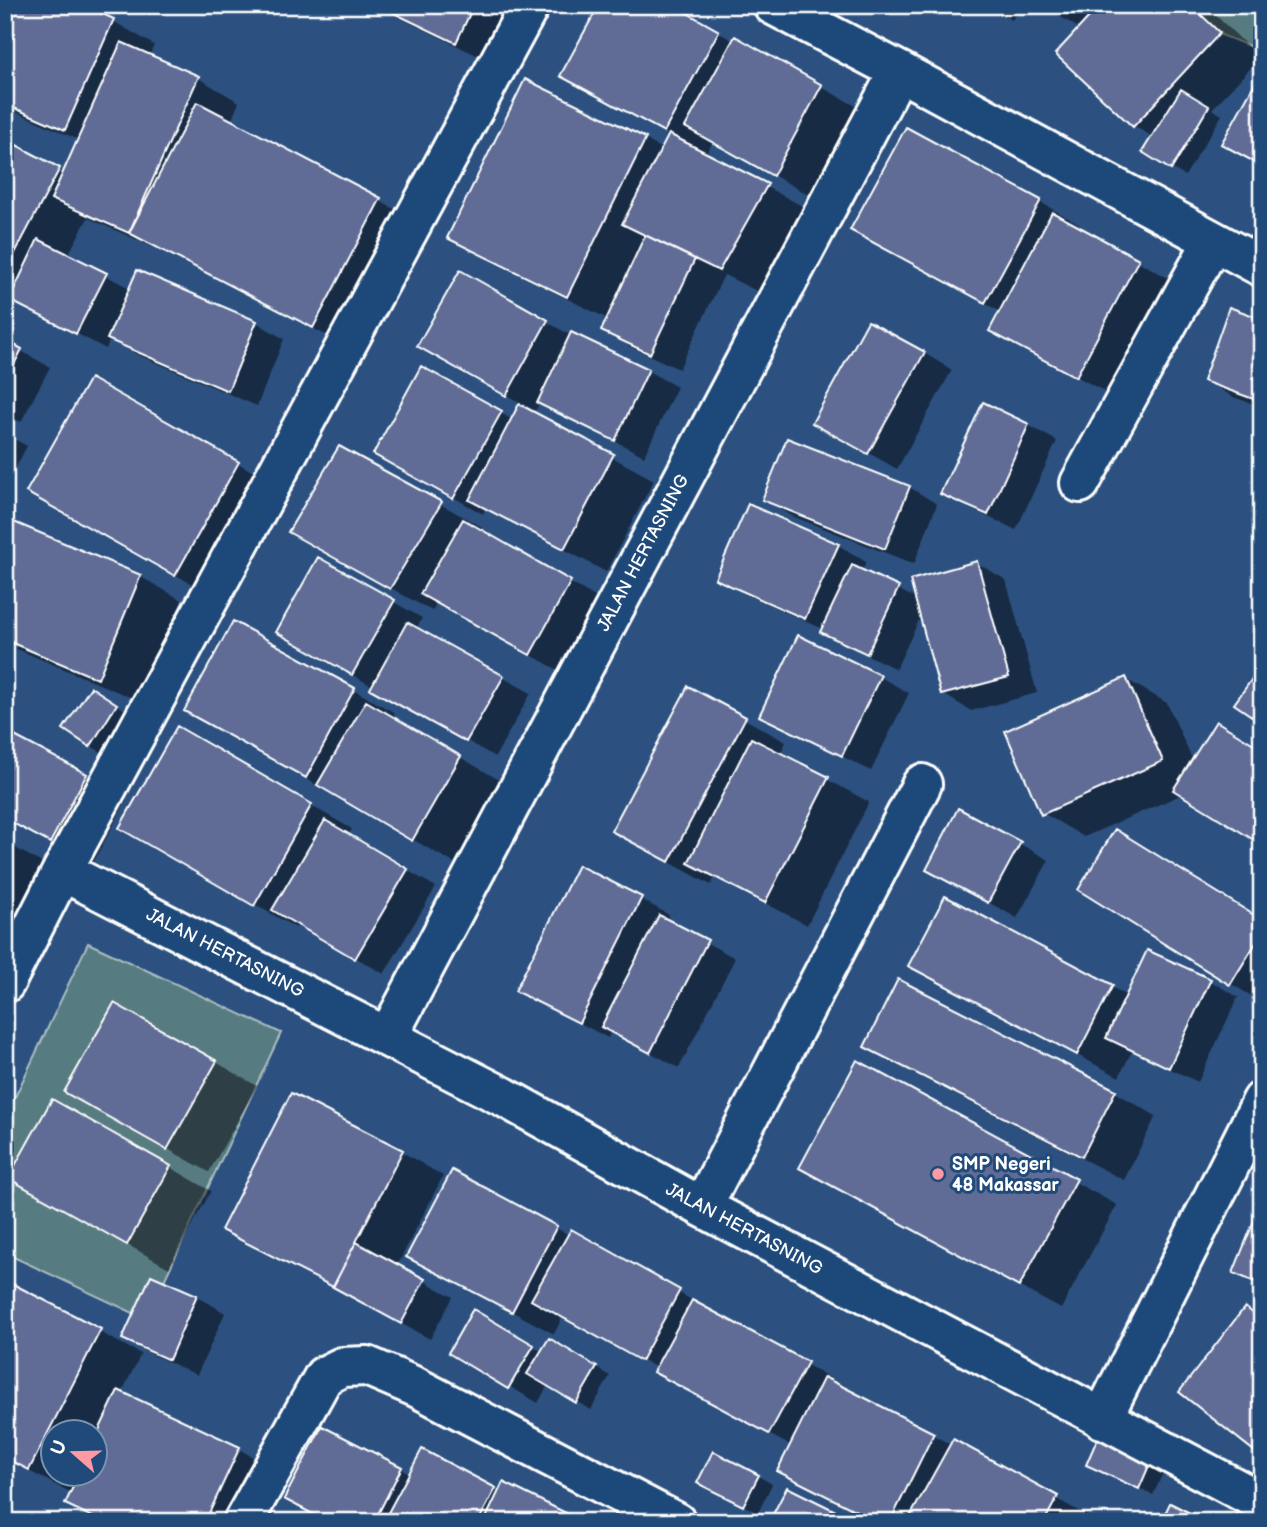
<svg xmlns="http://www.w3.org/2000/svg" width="1267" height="1527" viewBox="0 0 1267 1527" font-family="'Balsamiq Sans',sans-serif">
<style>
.green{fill:#567b81;stroke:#aabdc0;stroke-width:2}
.shadow{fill:#0007;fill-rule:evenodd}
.building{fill:#606c96;stroke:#fff;stroke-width:2}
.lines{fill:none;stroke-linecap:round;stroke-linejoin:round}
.street-casing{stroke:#fff;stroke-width:44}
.street{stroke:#1f4a7a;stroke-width:38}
.poi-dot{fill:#ff9aa2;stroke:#1f4a7a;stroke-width:2.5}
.labels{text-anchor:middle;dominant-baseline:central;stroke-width:6;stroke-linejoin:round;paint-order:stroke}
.street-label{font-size:18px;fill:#fff;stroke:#1f4a7a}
.poi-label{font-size:18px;font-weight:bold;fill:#fff;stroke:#1f4a7a;text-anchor:start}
</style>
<rect width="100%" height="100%" fill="#2c5180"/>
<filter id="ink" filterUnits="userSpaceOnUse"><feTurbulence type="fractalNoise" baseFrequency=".0143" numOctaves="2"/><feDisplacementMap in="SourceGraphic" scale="14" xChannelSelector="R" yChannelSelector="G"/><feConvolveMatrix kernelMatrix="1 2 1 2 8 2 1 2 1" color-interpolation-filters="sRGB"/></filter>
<g filter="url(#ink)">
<path class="green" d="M1174,5H1262V42L1254,48L1169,14Z
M88,943L281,1033L146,1319L5,1253V1118Z"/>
<path class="shadow" d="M5,5H77L113,21L154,45L149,57L198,78L239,102L231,122L421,223L355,350L173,256L88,218L68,255L131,289L256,322L284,339L257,406L138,355L110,339L106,349L11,299L12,296L5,292V141L65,173L79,140L5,107Z
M373,5H526L497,65Z
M669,5L734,41L735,39L863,110L814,198L713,141L706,155L808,209L761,293L724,275L679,369L631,347L603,330L608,319L491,261L449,237L645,139L663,150L670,135L604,99Z
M985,5H1022L1012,20Z
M1042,5H1205L1260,58L1212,109L1222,115L1185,176L1171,168L1153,137L1134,126L1080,29Z
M907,129L1040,202L1082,226L1080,229L1179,284L1118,399L991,330L1001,312L893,253Z
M460,273L572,336L648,371L677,387L644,456L540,403L535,411L419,346Z
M1262,321V407L1233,397L1205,380Z
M5,342L50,367L21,422L5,414Z
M924,353L952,370L897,469L814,422Z
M422,369L513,420L520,407L654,480L606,572L486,507L483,514L375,453Z
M1028,425L1057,441L1016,530L971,509L943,493Z
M5,434L27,446L5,488Z
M340,449L482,527L480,531L611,606L572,678L437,602L432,611L331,555Z
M238,463L279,487L217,598L70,516Z
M909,487L937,504L914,564L792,516L764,500Z
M10,522L141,577L182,600L139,701L5,644V533Z
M838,545L866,562L862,571L917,599L977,563L1006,580L1037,693L971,711L943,694L921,616L896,669L851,647L822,631L823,629L745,594L717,578Z
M319,560L422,618L416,629L531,693L495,757L278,632Z
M234,623L395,713L393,718L501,781L454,863L227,734Z
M799,638L880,677L909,693L871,771L761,715Z
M1126,679L1167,703L1193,761L1183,794L1084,837L1043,813Z
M689,688L786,742L780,754L869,802L807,925L715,877L711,885L613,831Z
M105,697L130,713L104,754L91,746Z
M177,729L352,829L348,836L436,887L384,974L298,924L296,928L121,827Z
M86,776L127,799L92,865L5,819Z
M959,810L1049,860L1017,918L957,885Z
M1116,831L1262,920V1002L1231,984Z
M5,842L42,863L5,936Z
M641,899L669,915L666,921L735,958L679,1068L611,1031L608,1038L517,990Z
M946,899L1128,996L1210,981L1238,997L1198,1082L1132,1051L1119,1077L951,989Z
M866,1046L1115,1092L1156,1116L1124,1180L907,1070Z
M216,1062L257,1086L209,1172L107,1115Z
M858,1063L1117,1205L1061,1309L842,1191Z
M402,1152L443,1176L397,1266L453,1297L430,1339L223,1229Z
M170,1167L211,1191L169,1268L51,1202Z
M453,1172L569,1235L571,1232L848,1388L847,1391L952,1445L954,1441L1098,1522H875L820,1494L779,1470L791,1446L696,1395L657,1368L563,1316L554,1334L409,1256Z
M1262,1205V1288L1235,1273Z
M152,1277L197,1296L225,1313L197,1375L153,1355L124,1339Z
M5,1282L141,1354L121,1394L239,1449L280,1473L257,1522H100L67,1503L72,1493L5,1459ZM52,1432H94V1474H52Z
M1246,1309L1262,1318V1453L1181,1391Z
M474,1311L543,1352L549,1340L610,1376L591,1410L548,1385L538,1403L450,1352Z
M323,1428L411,1474L423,1451L500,1492L578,1522H328Z
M1099,1440L1164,1471L1153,1495L1088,1464Z
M758,1476L772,1484L758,1513L713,1490Z
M585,1515L598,1522H582Z"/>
<path class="building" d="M5,5H82L114,19L65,130L5,104Z
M377,5H474L456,43Z
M599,5H673L719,31L664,132L560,76Z
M1100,5H1191L1220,33L1133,127L1055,54Z
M735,36L822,85L773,176L685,127Z
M121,42L199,76L129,233L51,199Z
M1262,70V166L1221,144Z
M525,79L646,138L567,297L447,238Z
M1181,89L1209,106L1171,170L1142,152Z
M197,102L381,198L313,328L129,233Z
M906,127L1041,200L985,303L850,230Z
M669,134L768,184L719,271L622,224Z
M5,139L60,168L5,272Z
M1052,212L1139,259L1076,377L989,331Z
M645,235L695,259L650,354L601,331Z
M38,239L107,273L76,334L9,300Z
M137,270L257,321L228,391L107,339Z
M460,270L548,320L506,396L417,346Z
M1229,307L1262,319V402L1203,381Z
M868,321L925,352L868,454L812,423Z
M571,332L649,369L615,441L537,403Z
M5,340L22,349L5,382Z
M421,366L502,411L453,499L373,454Z
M90,378L239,462L175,576L26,492Z
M983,402L1029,424L988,515L940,494Z
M519,404L614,454L564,549L469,500Z
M787,438L910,486L885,549L762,500Z
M339,446L442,502L390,589L288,532Z
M748,504L839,544L805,619L715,579Z
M463,519L571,581L530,655L420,594Z
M9,520L141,575L98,679L5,640V528Z
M318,557L395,600L352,675L276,632Z
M977,561L1009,677L941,695L910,580Z
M852,565L899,587L867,654L820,632Z
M233,621L355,688L306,778L184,711Z
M407,622L504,676L466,742L370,689Z
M798,635L881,675L842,756L759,716Z
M1262,665V723L1234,704Z
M1126,677L1163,761L1041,815L1005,731Z
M688,686L746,717L669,862L611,831Z
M91,687L117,704L90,747L63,729Z
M366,701L461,756L412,841L317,785Z
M1216,721L1262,749V845L1173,790Z
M177,726L312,804L254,906L119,828Z
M5,731L87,774L50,843L5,819Z
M751,738L829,777L765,903L688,863Z
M958,808L1021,842L988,903L926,870Z
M325,820L408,869L355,959L272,910Z
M1115,829L1262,920V933L1230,985L1078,890Z
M578,865L642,897L579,1023L515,991Z
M945,896L1113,985L1077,1055L908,966Z
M659,915L708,940L650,1053L601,1027Z
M1147,950L1211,979L1169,1068L1106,1038Z
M898,979L1116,1090L1082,1157L864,1047Z
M114,1003L217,1061L167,1150L64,1092Z
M857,1060L1077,1179L1019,1287L799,1168Z
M291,1093L403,1150L333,1287L221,1230Z
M52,1099L171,1166L127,1245L8,1178Z
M452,1170L557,1226L512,1312L406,1257Z
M1262,1201V1285L1233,1273Z
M571,1229L680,1290L641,1361L531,1300Z
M356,1242L425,1279L401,1324L333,1287Z
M151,1275L197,1295L169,1360L122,1339Z
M5,1280L101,1329L29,1470L5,1458Z
M692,1300L808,1362L769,1434L653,1372Z
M1245,1307L1262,1320V1441L1254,1451L1179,1392Z
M473,1309L534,1345L508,1389L448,1353Z
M549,1338L597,1367L576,1403L527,1374Z
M824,1377L934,1433L890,1522H878L777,1471Z
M118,1390L240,1447L205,1522H103L65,1504L79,1474H94V1441Z
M322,1426L402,1467L374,1522H328L284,1499Z
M1098,1437L1151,1461L1139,1489L1086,1465Z
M953,1439L1058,1496L1044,1522H907Z
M422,1449L496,1488L478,1522H383Z
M713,1451L759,1475L743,1506L697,1483Z
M503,1482L570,1515L566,1522H484Z
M787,1487L858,1522H769Z
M1170,1503L1208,1522H1161Z"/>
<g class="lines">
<g class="street-casing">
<path id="street" d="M773,5L899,71L1262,267
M1080,483L1213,241
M62,871L504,1097L702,1207L1262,1502
M5,983L62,871L530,5
M388,1036L899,71
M702,1207L922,784
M1102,1419L1262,1101
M243,1522L324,1376L342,1367L367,1366L416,1387L676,1522"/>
</g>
<use href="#street" class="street"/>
</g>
</g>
<circle class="poi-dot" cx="938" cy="1174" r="7"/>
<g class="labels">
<g class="street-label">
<text transform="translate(643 553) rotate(-62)">JALAN HERTASNING</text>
<text transform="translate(225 953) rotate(27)">JALAN HERTASNING</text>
<text transform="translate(744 1229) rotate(28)">JALAN HERTASNING</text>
</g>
<g class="poi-label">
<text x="952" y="1164">SMP Negeri<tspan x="952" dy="21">48 Makassar</tspan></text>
</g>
</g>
<rect width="1267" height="1527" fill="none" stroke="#1f4a7a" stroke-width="28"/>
<rect x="14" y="14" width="1239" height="1499" fill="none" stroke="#fff" stroke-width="2.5" filter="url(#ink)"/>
<g transform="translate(74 1453) rotate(290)"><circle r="33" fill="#1f4a7a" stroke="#7992af" stroke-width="2"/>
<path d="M0-5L12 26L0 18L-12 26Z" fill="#ff9aa2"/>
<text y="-10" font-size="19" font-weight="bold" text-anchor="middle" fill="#ffffff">U</text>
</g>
</svg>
